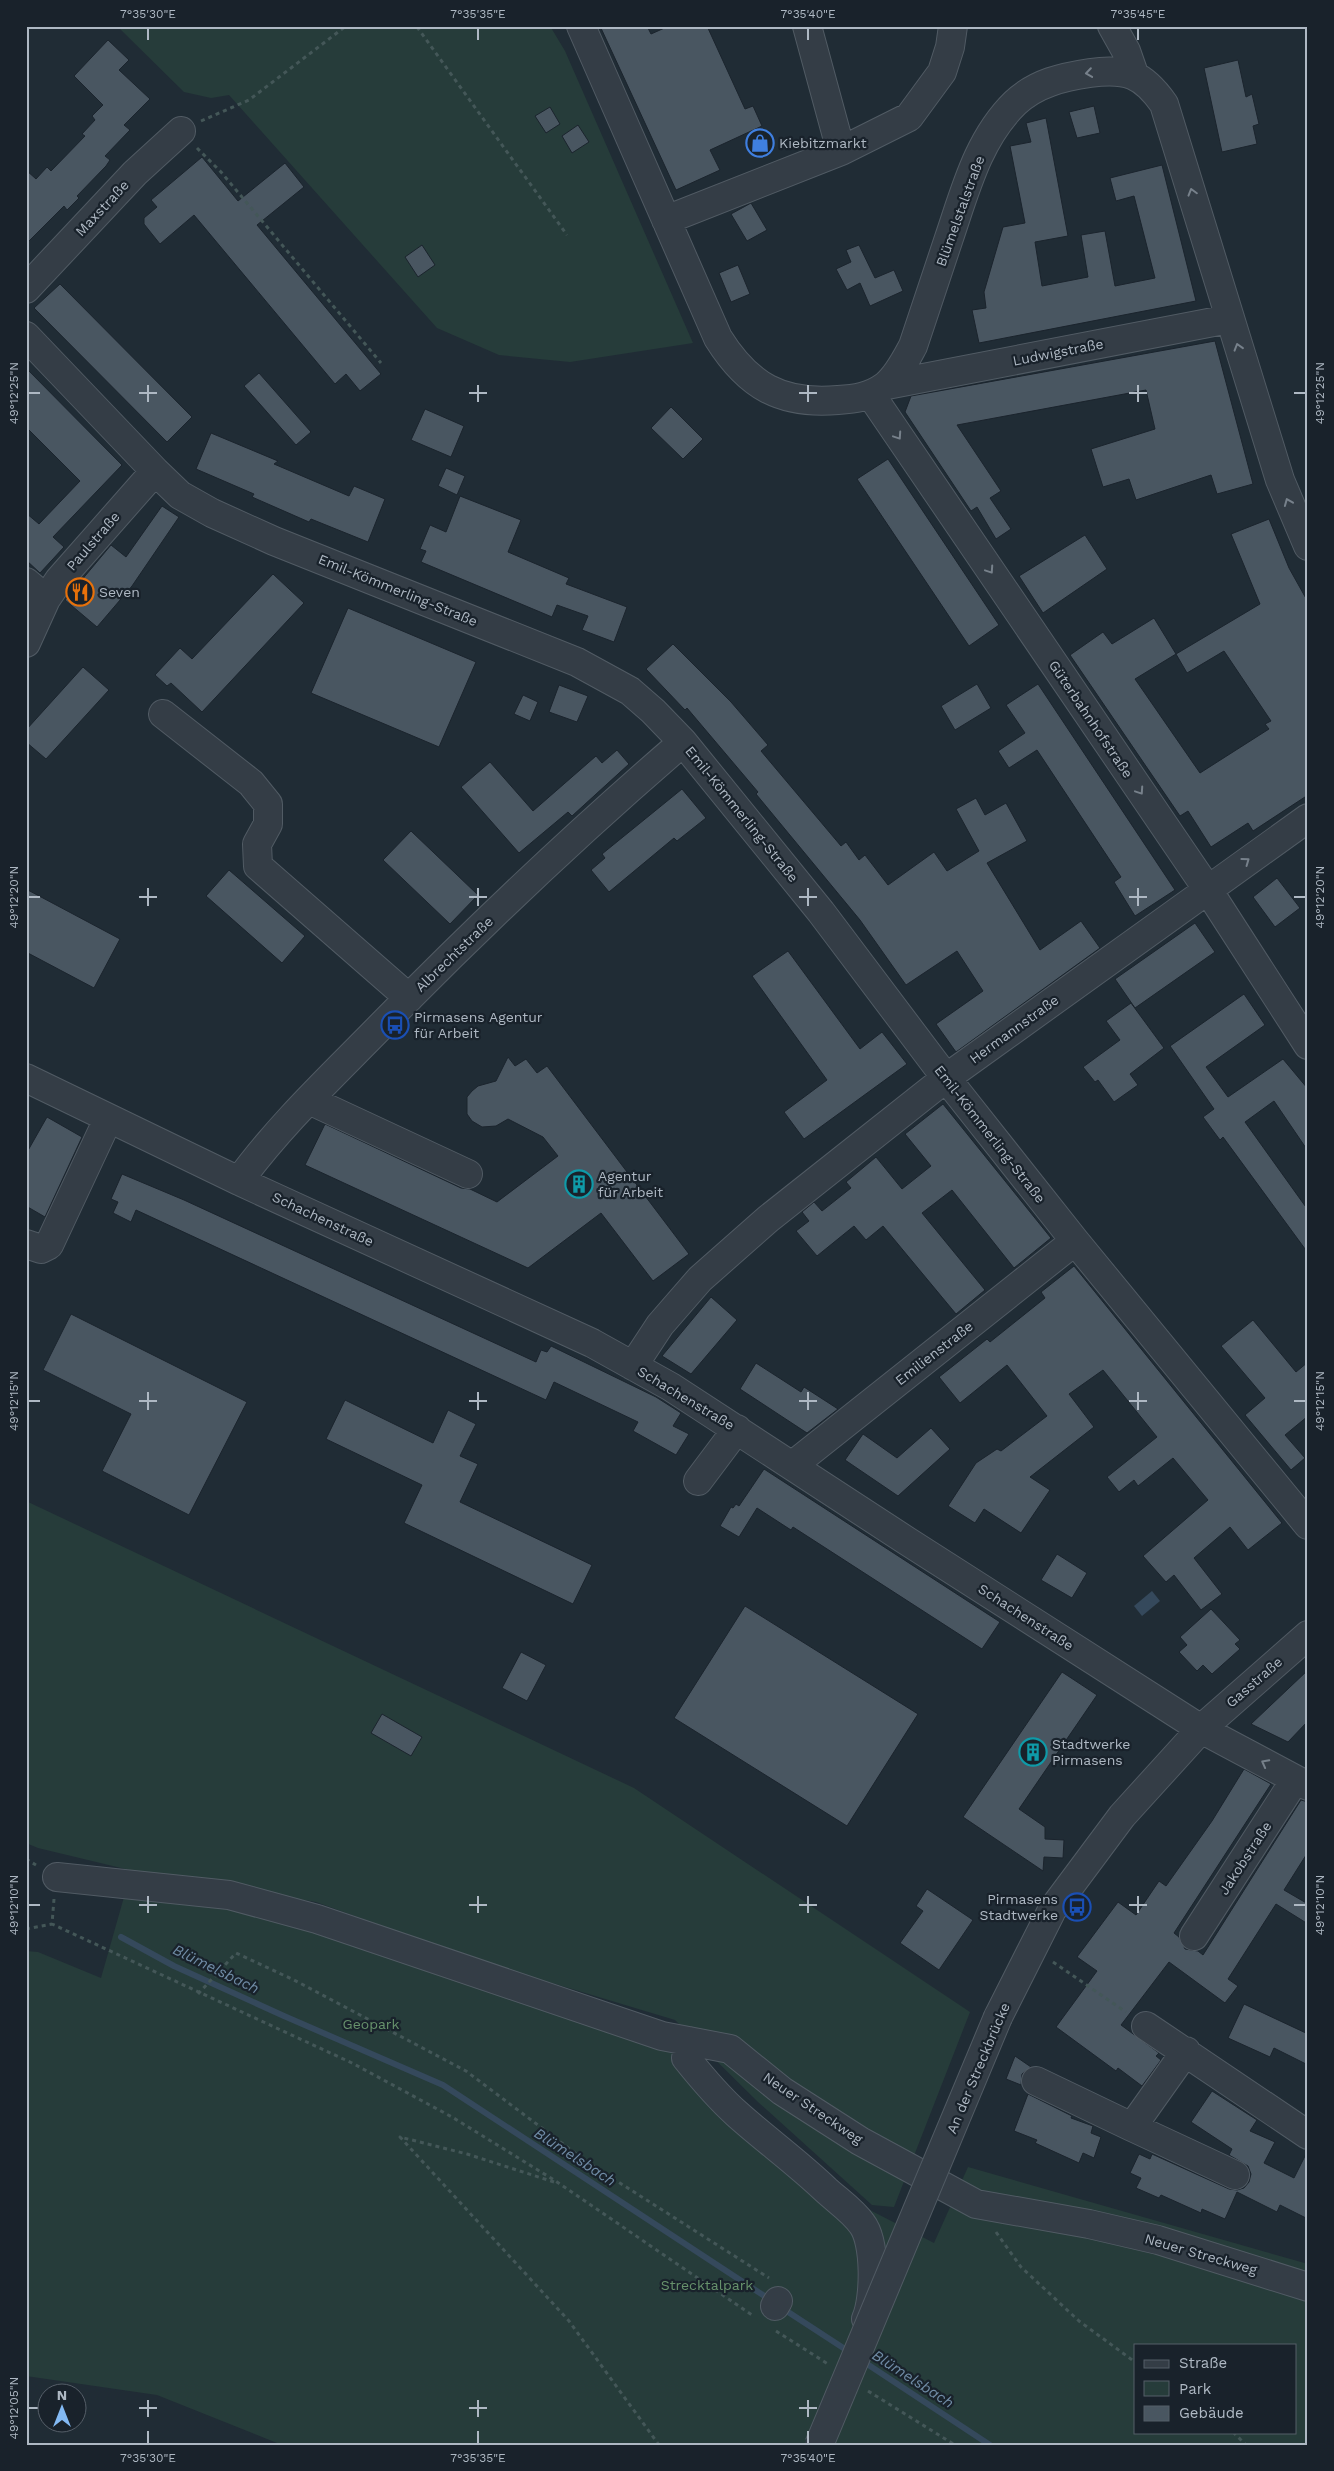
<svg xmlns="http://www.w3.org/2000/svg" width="1334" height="2471" viewBox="0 0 1334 2471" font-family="'Work Sans',sans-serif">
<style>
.green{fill:#263c3a;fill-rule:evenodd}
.water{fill:#35495c}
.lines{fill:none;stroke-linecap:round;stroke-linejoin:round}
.stream{stroke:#35495c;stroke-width:6}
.building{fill:#495661;stroke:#1b242d;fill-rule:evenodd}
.minor-casing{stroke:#515b64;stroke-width:30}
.path{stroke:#445758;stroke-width:3;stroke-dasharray:4 4;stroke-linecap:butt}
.minor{stroke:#343d46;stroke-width:28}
.minor-bridge-casing{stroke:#515b64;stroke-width:30;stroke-linecap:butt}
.minor-bridge{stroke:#343d46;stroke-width:28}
.oneway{stroke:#77818b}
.ticks{fill:none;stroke:#aeb8c3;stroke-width:2}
.labels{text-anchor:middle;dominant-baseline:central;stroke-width:4.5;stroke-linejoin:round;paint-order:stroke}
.poi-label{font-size:14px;fill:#aeb8c3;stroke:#19222b;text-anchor:start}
.street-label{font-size:14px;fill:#aeb8c3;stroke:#19222b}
.park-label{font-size:14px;fill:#67926c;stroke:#19222b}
.water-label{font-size:15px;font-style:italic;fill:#708ca6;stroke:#19222b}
.neatline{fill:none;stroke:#aeb8c3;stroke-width:2}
.ticks-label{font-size:12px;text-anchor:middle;fill:#aeb8c3}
</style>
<rect width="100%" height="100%" fill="#202c35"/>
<path class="green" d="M117,26H550L565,51L693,343L570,362L499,355L437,328L229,95L211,98L184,92Z
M26,1501L634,1788L970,2012L894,2207L872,2205L758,2102L675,2020L479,1961L316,1902L142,1873L38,1848L26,1843Z
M126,1890L262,1907L679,2046L866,2208L934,2243L968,2167L1308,2264V2445H282L157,2395L26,2376V1951L38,1952L101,1978ZM1135,2345H1295V2432H1135Z"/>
<path class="water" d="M1152,1591L1160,1601L1142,1616L1134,1606Z"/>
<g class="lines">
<path class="stream" d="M121,1937L174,1966L284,2016L443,2085L772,2301
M782,2308L851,2353
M861,2360L990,2445"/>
</g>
<path class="building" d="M600,26H647L651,34L669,26H707L745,109L753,106L762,126L710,150L720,170L676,190Z
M108,40L129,60L119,70L150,99L124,125L130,130L105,156L110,160L106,166L77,196L79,198L67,210L64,206L26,244V170L36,179L47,167L51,171L85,136L82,134L95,120L92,116L103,105L74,76Z
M1238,60L1246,97L1252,94L1259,124L1253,126L1257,144L1222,152L1204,68Z
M1094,106L1100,133L1077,138L1069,112Z
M550,107L560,124L546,133L535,116Z
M1046,118L1068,236L1035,242L1042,286L1088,277L1081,235L1105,231L1115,286L1155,278L1134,196L1116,201L1110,178L1162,165L1196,301L979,343L972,310L986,308L984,292L1003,227L1025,223L1010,146L1031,142L1026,123Z
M578,125L589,142L572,153L562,136Z
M202,157L238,201L285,163L304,187L257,225L381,374L360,391L346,374L335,384L194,215L160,244L144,224V218L157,207L151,200Z
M751,203L767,230L747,241L731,214Z
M422,245L435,265L418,277L405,257Z
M859,245L875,278L894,270L903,291L870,306L860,283L847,290L836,269L851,262L846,250Z
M738,265L750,294L731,302L719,273Z
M60,284L192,417L167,442L34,308Z
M1215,341L1253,484L1217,494L1211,475L1136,500L1129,479L1103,487L1091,449L1155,429L1146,390L957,425L1001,491L990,498L1011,529L996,539L977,507L971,511L905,412L911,396Z
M26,368L122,465L53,537L64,547L40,573L26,560V513L39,524L80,481L26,427Z
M259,373L311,432L296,445L244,386Z
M671,407L703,439L683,459L651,428Z
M425,409L464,426L451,457L411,440Z
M211,433L278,461L274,464L349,496L354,486L385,499L368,542L311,519L309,522L252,497L254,494L196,469Z
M888,459L999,625L969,646L857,479Z
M446,468L465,476L457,495L438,486Z
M460,496L521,520L508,552L569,578L566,584L627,607L614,642L582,630L588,616L557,605L552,617L421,562L426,551L420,549L430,525L446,532Z
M162,506L179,517L132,586L97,627L65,600L111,545L126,557Z
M1269,519L1289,568L1308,602V795L1253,831L1248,823L1211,847L1188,811L1180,816L1070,655L1103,632L1112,644L1154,618L1176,654L1260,604L1231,534ZM1224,651L1271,721L1265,724L1269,729L1200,773L1135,679L1176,654L1187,673Z
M1085,535L1107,569L1043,613L1019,576Z
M273,574L304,603L202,712L171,683L167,686L155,675L180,648L192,659Z
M348,608L476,662L439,747L311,693Z
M673,644L731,702L768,745L761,751L841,846L846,842L859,860L865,855L888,885L934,852L947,871L979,851L956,809L976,798L985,815L1006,803L1027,841L987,863L1040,950L1081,921L1100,948L956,1052L936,1024L983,991L957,951L906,985L860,920L756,794L758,792L687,708L685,710L646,669Z
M83,667L109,690L46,759L26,742V730Z
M977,684L991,708L955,730L941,706Z
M1038,684L1175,890L1135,916L1114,882L1121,877L1037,750L1009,768L998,751L1025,733L1006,705Z
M559,685L588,696L577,722L549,712Z
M523,695L538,702L530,721L514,714Z
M617,750L629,764L572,816L568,812L519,853L461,787L490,762L533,811L596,756L602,763Z
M682,789L706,818L677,841L674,838L609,892L591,870L605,858L602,854Z
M411,831L478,895L450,924L383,860Z
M229,870L305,936L282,963L206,896Z
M1277,878L1300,908L1275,927L1253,897Z
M26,889L120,939L94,988L26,952Z
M1195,923L1215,952L1135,1008L1115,979Z
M788,951L860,1049L882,1032L907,1064L804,1139L784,1112L827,1080L752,976Z
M1244,994L1265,1025L1206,1067L1228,1097L1283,1059L1308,1089V1151L1274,1101L1245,1122L1308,1210V1253L1223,1137L1220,1140L1203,1117L1214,1109L1170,1046Z
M1131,1003L1164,1048L1130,1074L1138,1085L1114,1102L1098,1080L1095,1082L1083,1067L1120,1040L1106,1021Z
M508,1057L515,1066L526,1059L537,1073L547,1066L689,1254L653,1281L601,1213L528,1268L305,1165L325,1124L461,1188L470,1189L497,1202L558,1156L543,1137L508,1119L496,1126L482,1127L472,1121L467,1114V1097L472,1091L478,1086L496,1081Z
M943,1104L1051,1238L1014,1268L952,1190L922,1213L985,1290L956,1314L883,1226L866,1240L854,1226L817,1256L796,1231L809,1221L802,1212L814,1202L822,1211L851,1188L846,1182L876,1157L902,1189L931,1166L905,1134Z
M47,1117L82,1137L45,1217L26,1206V1154Z
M122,1174L184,1200L536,1362L541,1350L547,1352L551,1346L656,1397L681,1413L673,1426L689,1434L676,1455L633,1431L638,1422L554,1382L546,1400L136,1210L131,1222L113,1213L118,1202L111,1199Z
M1074,1266L1282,1523L1248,1550L1230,1527L1194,1558L1222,1594L1201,1610L1174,1575L1166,1582L1143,1556L1208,1500L1173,1458L1138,1486L1134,1480L1119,1492L1107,1477L1157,1437L1103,1370L1069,1394L1094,1427L1030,1477L1050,1490L1021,1533L984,1509L975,1523L948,1506L976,1463L997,1449L1001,1451L1047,1416L1007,1365L960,1403L939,1377L987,1339L990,1342L1045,1298L1041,1292Z
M711,1297L737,1320L691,1374L662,1356Z
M71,1314L247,1402L189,1515L102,1471L131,1414L43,1370Z
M1253,1320L1296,1372L1308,1362V1416L1285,1435L1305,1458L1291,1470L1245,1415L1265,1398L1221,1346Z
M756,1363L801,1392L804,1387L838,1409L807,1433L740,1389Z
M345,1400L433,1443L448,1410L476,1424L460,1456L478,1464L460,1502L592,1565L573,1604L404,1523L422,1485L326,1439Z
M931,1428L950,1449L898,1496L845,1460L863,1434L897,1458Z
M764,1469L1000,1622L982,1649L793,1527L791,1530L757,1508L739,1537L720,1526L731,1507L733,1508L736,1504L739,1506Z
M1057,1554L1087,1573L1072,1598L1041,1580Z
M745,1606L918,1714L847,1826L674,1718Z
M1211,1609L1240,1640L1235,1644L1240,1649L1212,1674L1203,1665L1197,1671L1179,1652L1187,1645L1180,1637Z
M521,1652L546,1665L527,1701L502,1688Z
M1308,1670V1721L1288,1742L1251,1724Z
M1062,1672L1097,1695L1019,1809L1045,1827V1839L1064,1840L1063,1858L1044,1857L1043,1871L963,1817Z
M382,1714L422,1737L411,1756L371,1733Z
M1244,1769L1271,1784L1174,1933L1179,1937L1185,1949L1198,1951L1203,1955L1301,1800L1308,1802V1852L1284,1890L1308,1904V1924L1276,1904L1228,1979L1238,1986L1225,2003L1169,1962L1121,2025L1159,2053L1156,2056L1161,2060L1142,2086L1118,2068L1116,2071L1056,2027L1097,1971L1077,1957L1118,1902L1136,1915L1159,1881L1166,1886L1212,1821Z
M927,1889L973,1920L939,1970L900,1943L923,1911L916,1906Z
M1244,2004L1308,2034V2065L1274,2048L1270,2057L1228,2038Z
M1015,2056L1031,2067L1022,2074L1021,2085L1006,2079Z
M1212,2091L1257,2120L1250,2131L1275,2142L1264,2163L1294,2178L1308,2150V2219L1280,2205L1277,2212L1237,2192L1225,2219L1202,2209L1201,2213L1161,2195L1159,2198L1136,2188L1141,2178L1130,2173L1139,2154L1150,2159L1152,2154L1229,2189L1237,2190L1244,2188L1249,2182L1251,2174L1248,2166L1229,2155L1232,2149L1191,2122Z
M1028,2094L1072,2116L1071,2118L1093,2126L1091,2133L1101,2137L1094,2158L1083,2153L1079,2163L1035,2143L1037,2140L1014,2131Z"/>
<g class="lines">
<g class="minor-casing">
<path id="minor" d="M581,26L718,338C748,386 781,405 838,400C855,399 870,397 885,386C897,377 906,359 913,346C925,310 937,274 949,238C965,191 978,139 1015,103C1036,83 1063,77 1090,73C1127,68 1143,74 1164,104L1280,480L1308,546
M807,26L841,151
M1112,26L1126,51L1134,74
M666,220L841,151L909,117L942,72L950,47L953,26
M26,289L135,173L181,131
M26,336L155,471L180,495L212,513L274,541L577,662L630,691L653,711L683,742L821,912L946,1078L1075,1241L1308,1525
M887,385L1229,319
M871,395L1208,890L1308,1045
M26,582L46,599
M26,643L46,599L59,580L155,471
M163,714L251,783L268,804V824L257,844L258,866L409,998
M26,1078L239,1181L592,1343L671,1387L907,1541L1201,1729L1308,1786
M309,1100L468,1174
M239,1181C279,1126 329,1079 377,1030C475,930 577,833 683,742
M26,1244L41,1249L49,1245L108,1119
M633,1366L660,1325L700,1279L768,1219L946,1078L1308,818
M793,1465L1075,1241
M698,1481L737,1429
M57,1877L229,1895L317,1919L662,2036L730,2049L782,2091L860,2141L976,2204L1089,2224L1158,2240L1308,2287
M1194,1936L1295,1780
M998,2017L1052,1910L1122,1816L1201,1729L1308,1635
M1146,2026L1308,2135
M689,2041L686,2058C702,2078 718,2097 737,2114C766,2140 798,2163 826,2190C838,2201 853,2211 862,2224C876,2242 875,2299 866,2319
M1036,2081L1132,2127L1186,2051
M1132,2127L1235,2175
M775,2306L778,2301"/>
</g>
<path class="path" d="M417,27L567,235
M201,121L249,100L346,26
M197,148L221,172L381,363
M26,1859L36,1865
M54,1899L52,1924L352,2063L452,2117L554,2180L752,2315
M26,1929L52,1924
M1053,1962L1126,2012
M198,1994L236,1953L294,1980L466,2071L587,2162L769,2278
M554,2182L467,2154L400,2137L569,2321L659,2445
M996,2232L1021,2267L1079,2321L1135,2362
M776,2331L828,2364
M868,2391L955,2445
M1233,2432L1246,2445"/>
<use href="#minor" class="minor"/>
<g class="minor-bridge-casing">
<path id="minor-bridge" d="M819,2445L998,2017"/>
</g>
<use href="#minor-bridge" class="minor-bridge"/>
</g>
<defs><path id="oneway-chevron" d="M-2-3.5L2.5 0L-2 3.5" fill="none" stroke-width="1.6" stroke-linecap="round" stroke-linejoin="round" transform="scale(1.25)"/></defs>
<g class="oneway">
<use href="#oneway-chevron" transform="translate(1089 73) rotate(172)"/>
<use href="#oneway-chevron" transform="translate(1192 192) rotate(-106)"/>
<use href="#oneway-chevron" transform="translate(1238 347) rotate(-107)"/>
<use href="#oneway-chevron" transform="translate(898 436) rotate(56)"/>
<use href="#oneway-chevron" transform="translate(1288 502) rotate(-112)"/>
<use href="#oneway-chevron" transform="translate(990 570) rotate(56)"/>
<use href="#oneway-chevron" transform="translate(1140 791) rotate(56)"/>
<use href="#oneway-chevron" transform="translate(1246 861) rotate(-36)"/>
<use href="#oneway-chevron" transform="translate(1265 1763) rotate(-152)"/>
</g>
<path class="ticks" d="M148,28V40M478,28V40M808,28V40M1138,28V40M148,385V402M478,385V402M808,385V402M1138,385V402M28,393H40M139,393H157M469,393H487M799,393H817M1129,393H1147M1294,393H1306M148,888V906M478,888V906M808,888V906M1138,888V906M28,897H40M139,897H157M469,897H487M799,897H817M1129,897H1147M1294,897H1306M148,1392V1410M478,1392V1410M808,1392V1410M1138,1392V1410M28,1401H40M139,1401H157M469,1401H487M799,1401H817M1129,1401H1147M1294,1401H1306M148,1896V1913M478,1896V1913M808,1896V1913M1138,1896V1913M28,1905H40M139,1905H157M469,1905H487M799,1905H817M1129,1905H1147M1294,1905H1306M148,2400V2417M478,2400V2417M808,2400V2417M28,2408H40M139,2408H157M469,2408H487M799,2408H817M148,2431V2444M478,2431V2444M808,2431V2444"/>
<defs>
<g id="shop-ring" transform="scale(1.4375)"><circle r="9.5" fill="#19222b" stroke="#3f7fe0" stroke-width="1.5"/><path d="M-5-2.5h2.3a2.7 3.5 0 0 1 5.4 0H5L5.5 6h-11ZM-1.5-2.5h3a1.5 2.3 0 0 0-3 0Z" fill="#3f7fe0"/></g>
<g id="restaurant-ring" transform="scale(1.4375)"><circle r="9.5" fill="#19222b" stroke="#e8710a" stroke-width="1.5"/><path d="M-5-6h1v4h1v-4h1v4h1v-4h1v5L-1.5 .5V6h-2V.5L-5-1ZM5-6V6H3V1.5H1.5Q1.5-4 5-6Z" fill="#e8710a"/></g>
<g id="bus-ring" transform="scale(1.4375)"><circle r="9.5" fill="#19222b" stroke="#1a4fb4" stroke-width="1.5"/><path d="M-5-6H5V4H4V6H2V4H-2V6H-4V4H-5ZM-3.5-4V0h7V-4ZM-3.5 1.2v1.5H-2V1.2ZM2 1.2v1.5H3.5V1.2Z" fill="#1a4fb4"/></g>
<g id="building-ring" transform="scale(1.4375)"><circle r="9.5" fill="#19222b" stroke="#0f9aa8" stroke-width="1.5"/><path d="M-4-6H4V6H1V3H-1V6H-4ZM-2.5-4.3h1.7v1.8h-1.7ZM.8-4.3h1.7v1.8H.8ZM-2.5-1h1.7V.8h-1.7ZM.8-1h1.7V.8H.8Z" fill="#0f9aa8"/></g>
</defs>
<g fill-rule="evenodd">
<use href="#shop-ring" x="760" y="143"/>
<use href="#restaurant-ring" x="80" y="592"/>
<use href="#bus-ring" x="395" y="1025"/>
<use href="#building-ring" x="579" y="1184"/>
<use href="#building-ring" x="1033" y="1752"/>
<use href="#bus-ring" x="1077" y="1907"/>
</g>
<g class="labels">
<g class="poi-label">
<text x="779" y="143">Kiebitzmarkt</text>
<text x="99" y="592">Seven</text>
<text x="414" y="1017">Pirmasens Agentur<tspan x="414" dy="16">für Arbeit</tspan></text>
<text x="598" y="1176">Agentur<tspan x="598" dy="16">für Arbeit</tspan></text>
<text x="1052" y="1744">Stadtwerke<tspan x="1052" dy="16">Pirmasens</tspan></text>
<text x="1058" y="1899" text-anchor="end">Pirmasens<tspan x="1058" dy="16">Stadtwerke</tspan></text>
</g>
<g class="street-label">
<text transform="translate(102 208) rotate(-47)">Maxstraße</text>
<text transform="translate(960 211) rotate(-70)">Blümelstalstraße</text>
<text transform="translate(1058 352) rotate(-11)">Ludwigstraße</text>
<text transform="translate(93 541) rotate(-49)">Paulstraße</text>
<text transform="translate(398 590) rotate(22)">Emil-Kömmerling-Straße</text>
<text transform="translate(1091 719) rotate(56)">Güterbahnhofstraße</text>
<text transform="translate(742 814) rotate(51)">Emil-Kömmerling-Straße</text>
<text transform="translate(454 954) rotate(-44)">Albrechtstraße</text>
<text transform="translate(1014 1029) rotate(-36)">Hermannstraße</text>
<text transform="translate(990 1134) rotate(52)">Emil-Kömmerling-Straße</text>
<text transform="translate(323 1219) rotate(25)">Schachenstraße</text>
<text transform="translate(934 1353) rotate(-38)">Emilienstraße</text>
<text transform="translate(686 1398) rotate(31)">Schachenstraße</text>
<text transform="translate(1026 1617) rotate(33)">Schachenstraße</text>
<text transform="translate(1254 1682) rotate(-41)">Gasstraße</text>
<text transform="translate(1245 1858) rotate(-57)">Jakobstraße</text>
<text transform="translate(978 2068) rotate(-67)">An der Streckbrücke</text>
<text transform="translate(813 2108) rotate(34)">Neuer Streckweg</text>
<text transform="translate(1201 2254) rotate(16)">Neuer Streckweg</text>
</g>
<g class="park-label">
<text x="371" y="2024">Geopark</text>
<text x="707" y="2285">Strecktalpark</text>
</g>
<g class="water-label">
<text transform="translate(216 1969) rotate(26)">Blümelsbach</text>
<text transform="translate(575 2157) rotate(33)">Blümelsbach</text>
<text transform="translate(913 2379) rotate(33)">Blümelsbach</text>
</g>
</g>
<rect width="1334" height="2471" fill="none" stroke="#19222b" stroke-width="55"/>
<rect x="1134" y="2344" width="162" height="90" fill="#19222b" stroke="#555e68"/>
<rect x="1144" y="2360" width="25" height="8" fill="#343d46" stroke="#555e68"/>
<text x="1179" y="2368" font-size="15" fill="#aeb8c3">Straße</text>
<rect x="1144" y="2381" width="25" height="15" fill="#263c3a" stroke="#555e68"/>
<text x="1179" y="2394" font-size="15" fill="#aeb8c3">Park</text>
<rect x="1144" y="2406" width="25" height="15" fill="#495661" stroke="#555e68"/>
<text x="1179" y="2418" font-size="15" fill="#aeb8c3">Gebäude</text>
<g transform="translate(62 2408)"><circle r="24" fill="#19222b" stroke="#555e68"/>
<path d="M0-4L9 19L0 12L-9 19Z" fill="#83b9f3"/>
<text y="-8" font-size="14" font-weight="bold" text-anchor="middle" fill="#aeb8c3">N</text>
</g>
<rect x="28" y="28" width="1278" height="2416" class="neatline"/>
<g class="ticks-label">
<text x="148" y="18">7°35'30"E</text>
<text x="478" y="18">7°35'35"E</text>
<text x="808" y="18">7°35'40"E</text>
<text x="1138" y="18">7°35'45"E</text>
<text transform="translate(14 393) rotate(-90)" y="4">49°12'25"N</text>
<text transform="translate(1320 393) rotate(-90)" y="4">49°12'25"N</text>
<text transform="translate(14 897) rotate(-90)" y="4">49°12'20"N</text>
<text transform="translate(1320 897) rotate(-90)" y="4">49°12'20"N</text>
<text transform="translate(14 1401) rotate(-90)" y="4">49°12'15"N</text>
<text transform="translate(1320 1401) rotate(-90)" y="4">49°12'15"N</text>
<text transform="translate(14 1905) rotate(-90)" y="4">49°12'10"N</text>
<text transform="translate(1320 1905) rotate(-90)" y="4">49°12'10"N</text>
<text transform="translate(14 2408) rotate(-90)" y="4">49°12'05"N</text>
<text x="148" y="2462">7°35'30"E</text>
<text x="478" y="2462">7°35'35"E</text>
<text x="808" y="2462">7°35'40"E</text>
</g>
</svg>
